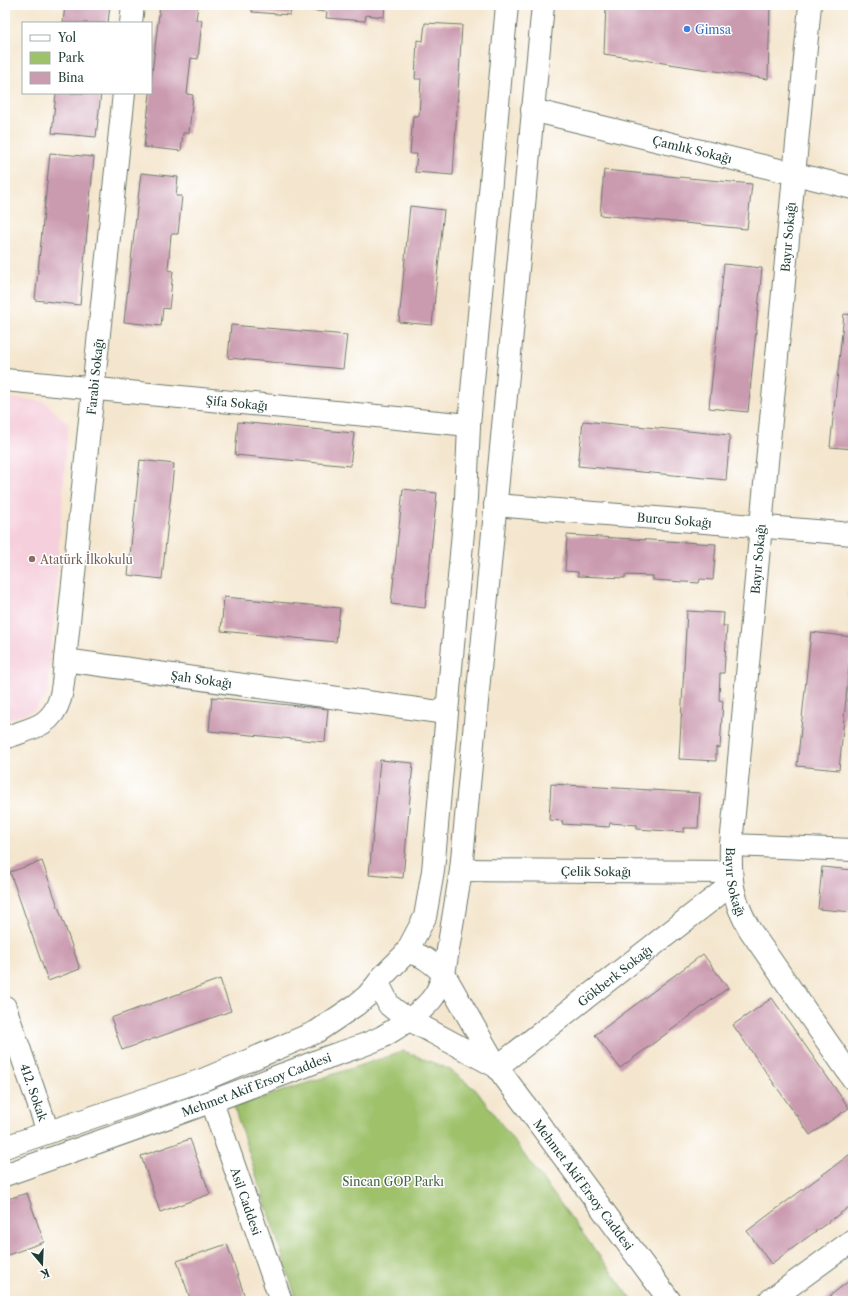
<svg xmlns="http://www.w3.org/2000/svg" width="858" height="1306" viewBox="0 0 858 1306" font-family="'Libre Caslon Text',serif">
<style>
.built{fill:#f5cfdb}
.green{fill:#9ec16b;stroke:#5e7f50}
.building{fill:#ca9aaf}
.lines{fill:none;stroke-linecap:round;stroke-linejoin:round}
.minor-casing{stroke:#6a786a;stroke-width:24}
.major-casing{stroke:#6a786a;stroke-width:24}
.minor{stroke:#fff;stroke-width:22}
.major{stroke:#fff;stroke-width:22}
.shop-dot{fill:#3f7fe0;stroke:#fff;stroke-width:1.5}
.education-dot{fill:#8d6e63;stroke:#fff;stroke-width:1.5}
.labels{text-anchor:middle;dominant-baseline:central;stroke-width:3;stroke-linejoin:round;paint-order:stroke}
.shop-label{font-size:12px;fill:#366cbe;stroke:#fff;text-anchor:start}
.street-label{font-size:12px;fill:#1f3d34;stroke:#fff}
.education-label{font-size:12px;fill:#785e54;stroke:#fff;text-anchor:start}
.park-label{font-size:12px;fill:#456544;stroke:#fff}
</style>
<rect width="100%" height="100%" fill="#fff"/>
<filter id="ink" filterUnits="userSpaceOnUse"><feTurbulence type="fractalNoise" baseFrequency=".025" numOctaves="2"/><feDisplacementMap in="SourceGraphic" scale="8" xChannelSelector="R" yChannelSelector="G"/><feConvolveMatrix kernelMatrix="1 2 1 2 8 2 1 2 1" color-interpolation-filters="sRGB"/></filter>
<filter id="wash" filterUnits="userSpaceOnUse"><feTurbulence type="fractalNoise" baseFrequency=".012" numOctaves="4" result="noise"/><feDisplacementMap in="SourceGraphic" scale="16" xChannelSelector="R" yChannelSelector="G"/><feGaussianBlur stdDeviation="0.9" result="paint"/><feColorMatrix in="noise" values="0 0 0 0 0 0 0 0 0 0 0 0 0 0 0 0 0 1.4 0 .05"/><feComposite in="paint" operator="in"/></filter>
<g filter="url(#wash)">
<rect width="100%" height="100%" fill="#f4e6ce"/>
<path class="built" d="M5,398L44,401L68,424L48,694L33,711L5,721Z"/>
<path class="green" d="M404,1051L449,1069L476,1090L633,1301H297L234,1107Z"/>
<g id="blocks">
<path class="building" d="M65,5H110L108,23H63Z
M160,5H198L196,20H202L198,59L191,58L187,94L193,95L189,133H183L181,151L144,147L150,93H151V82Z
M252,5H385L384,17L366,15L365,21L326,18L327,12L291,9L290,15L252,12Z
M606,5H770L768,79L604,54Z
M425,23L462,25L453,175L415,172L417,154H410L413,116H419L421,79H415L417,40L423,41Z
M56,93H101L96,137L52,133Z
M50,153L94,157L80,305L35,300Z
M604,170L752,184L747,229L600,215Z
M141,173L178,177L176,196H182L178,234H171L168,270L173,271L169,309L163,308L161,326L124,322Z
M410,206L444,210L432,325L399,322Z
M724,264L762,268L748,412L709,408Z
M5,281H8L6,298H5Z
M844,314L853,315V449L830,447Z
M231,325L347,335L343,369L228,358Z
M583,421L730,435L726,480L578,466Z
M238,422L354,433L350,466L235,455Z
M140,460L174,464L162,579L128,575Z
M403,489L437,493L425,608L391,604Z
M567,535L716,544L713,580L700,579L699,583L653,580V576L625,575V578L578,576V572L565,571Z
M852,570H853V596H850Z
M224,597L340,608L336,642L221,631Z
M687,611L724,613L723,626H727L724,673H720L719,700L723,701L720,748L716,747V761L679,759Z
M811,632L852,637L839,770L797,766Z
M212,697L328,709L325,742L209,731Z
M380,760L413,763L403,878L369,875Z
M551,784L700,793L698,828H684V832L637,829V825L610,823L609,827L562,824L563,821L549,820Z
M42,861L80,969L48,981L10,872Z
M822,867L853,870V912L818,909Z
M703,954L728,988L620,1068L595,1035Z
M220,979L231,1011L122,1050L111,1018Z
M772,998L849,1108L810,1135L733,1025Z
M190,1139L210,1194L160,1212L141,1156Z
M853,1152V1204L771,1264L747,1231Z
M27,1193L44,1242L5,1256V1200Z
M227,1244L246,1300L243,1301H191L177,1261Z
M853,1278V1301H823Z"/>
</g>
</g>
<g filter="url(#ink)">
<use href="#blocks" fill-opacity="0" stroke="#6a786a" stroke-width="1"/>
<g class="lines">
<g class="minor-casing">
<g id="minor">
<path id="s1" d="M810,5L731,845C730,880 732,899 750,930L853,1079"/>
<path d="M131,23L133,5"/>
<path id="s2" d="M532,110L853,188"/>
<path id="s3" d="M5,380L469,425"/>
<path id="s4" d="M495,505L853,534"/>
<path id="s5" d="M65,660L124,93"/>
<path id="s6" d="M5,738C17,733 32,730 43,723C64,709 63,682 65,660L446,713"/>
<path d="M731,845L853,850"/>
<path id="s7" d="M461,870L730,872"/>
<path id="s8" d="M5,1007L48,1132"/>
<path id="s9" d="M497,1067L732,884"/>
<path id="s10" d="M212,1102L281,1301"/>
<path d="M769,1301L853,1240"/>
</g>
</g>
<g class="major-casing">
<g id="major">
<path d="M406,953L425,917L433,871L466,498L469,425L507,5"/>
<path id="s11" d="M497,1067L670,1301"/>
<path d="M5,1147L205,1079L316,1032L356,1005L367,996L378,983"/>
<path id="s12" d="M5,1175C97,1142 190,1111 281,1075C299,1069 316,1061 334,1055C351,1049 367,1045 382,1037C398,1028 425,1010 434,996C439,989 441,981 444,974C432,963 422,953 406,953L383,976L378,983L389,1005L395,1010L408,1019L497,1067L444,974L461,870L543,5"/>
</g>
</g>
<use href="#minor" class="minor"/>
<use href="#major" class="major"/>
</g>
</g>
<circle class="shop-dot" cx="687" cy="29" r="4"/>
<circle class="education-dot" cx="32" cy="559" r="4"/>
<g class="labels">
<g class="shop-label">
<text x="695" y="29">Gimsa</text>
</g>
<g class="street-label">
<text stroke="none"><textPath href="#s2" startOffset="165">Çamlık Sokağı</textPath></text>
<text transform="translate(788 237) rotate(-85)">Bayır Sokağı</text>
<text stroke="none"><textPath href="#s5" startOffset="285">Farabi Sokağı</textPath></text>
<text stroke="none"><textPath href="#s3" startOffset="233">Şifa Sokağı</textPath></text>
<text stroke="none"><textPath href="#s4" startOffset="180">Burcu Sokağı</textPath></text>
<text transform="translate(758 559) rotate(-85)">Bayır Sokağı</text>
<text stroke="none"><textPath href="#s6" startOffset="248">Şah Sokağı</textPath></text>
<text stroke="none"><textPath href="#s7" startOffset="135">Çelik Sokağı</textPath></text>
<text stroke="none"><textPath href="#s1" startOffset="881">Bayır Sokağı</textPath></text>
<text stroke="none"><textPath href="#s9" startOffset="149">Gökberk Sokağı</textPath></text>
<text stroke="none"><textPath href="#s12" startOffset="267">Mehmet Akif Ersoy Caddesi</textPath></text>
<text stroke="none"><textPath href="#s8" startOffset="90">412. Sokak</textPath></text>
<text stroke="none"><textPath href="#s11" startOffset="146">Mehmet Akif Ersoy Caddesi</textPath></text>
<text stroke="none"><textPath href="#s10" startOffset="105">Asil Caddesi</textPath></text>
</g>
<g class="education-label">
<text x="40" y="559">Atatürk İlkokulu</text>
</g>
<g class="park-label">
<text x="393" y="1181">Sincan GOP Parkı</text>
</g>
</g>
<rect width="858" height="1306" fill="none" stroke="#fff" stroke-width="20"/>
<rect x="22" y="22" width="130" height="72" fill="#ffffff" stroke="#a5b1ae"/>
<rect x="30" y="35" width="20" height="6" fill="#ffffff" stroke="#a5b1ae"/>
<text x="58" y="42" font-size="12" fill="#1f3d34">Yol</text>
<rect x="30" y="52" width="20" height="12" fill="#9ec16b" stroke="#a5b1ae"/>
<text x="58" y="62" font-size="12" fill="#1f3d34">Park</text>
<rect x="30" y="72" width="20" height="12" fill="#ca9aaf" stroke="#a5b1ae"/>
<text x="58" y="82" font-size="12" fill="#1f3d34">Bina</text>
<g transform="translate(42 1264) rotate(161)" stroke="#ffffff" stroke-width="3" paint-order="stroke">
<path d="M0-3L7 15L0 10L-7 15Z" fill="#1f3d34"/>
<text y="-6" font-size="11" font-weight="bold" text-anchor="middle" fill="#1f3d34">K</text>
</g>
</svg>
